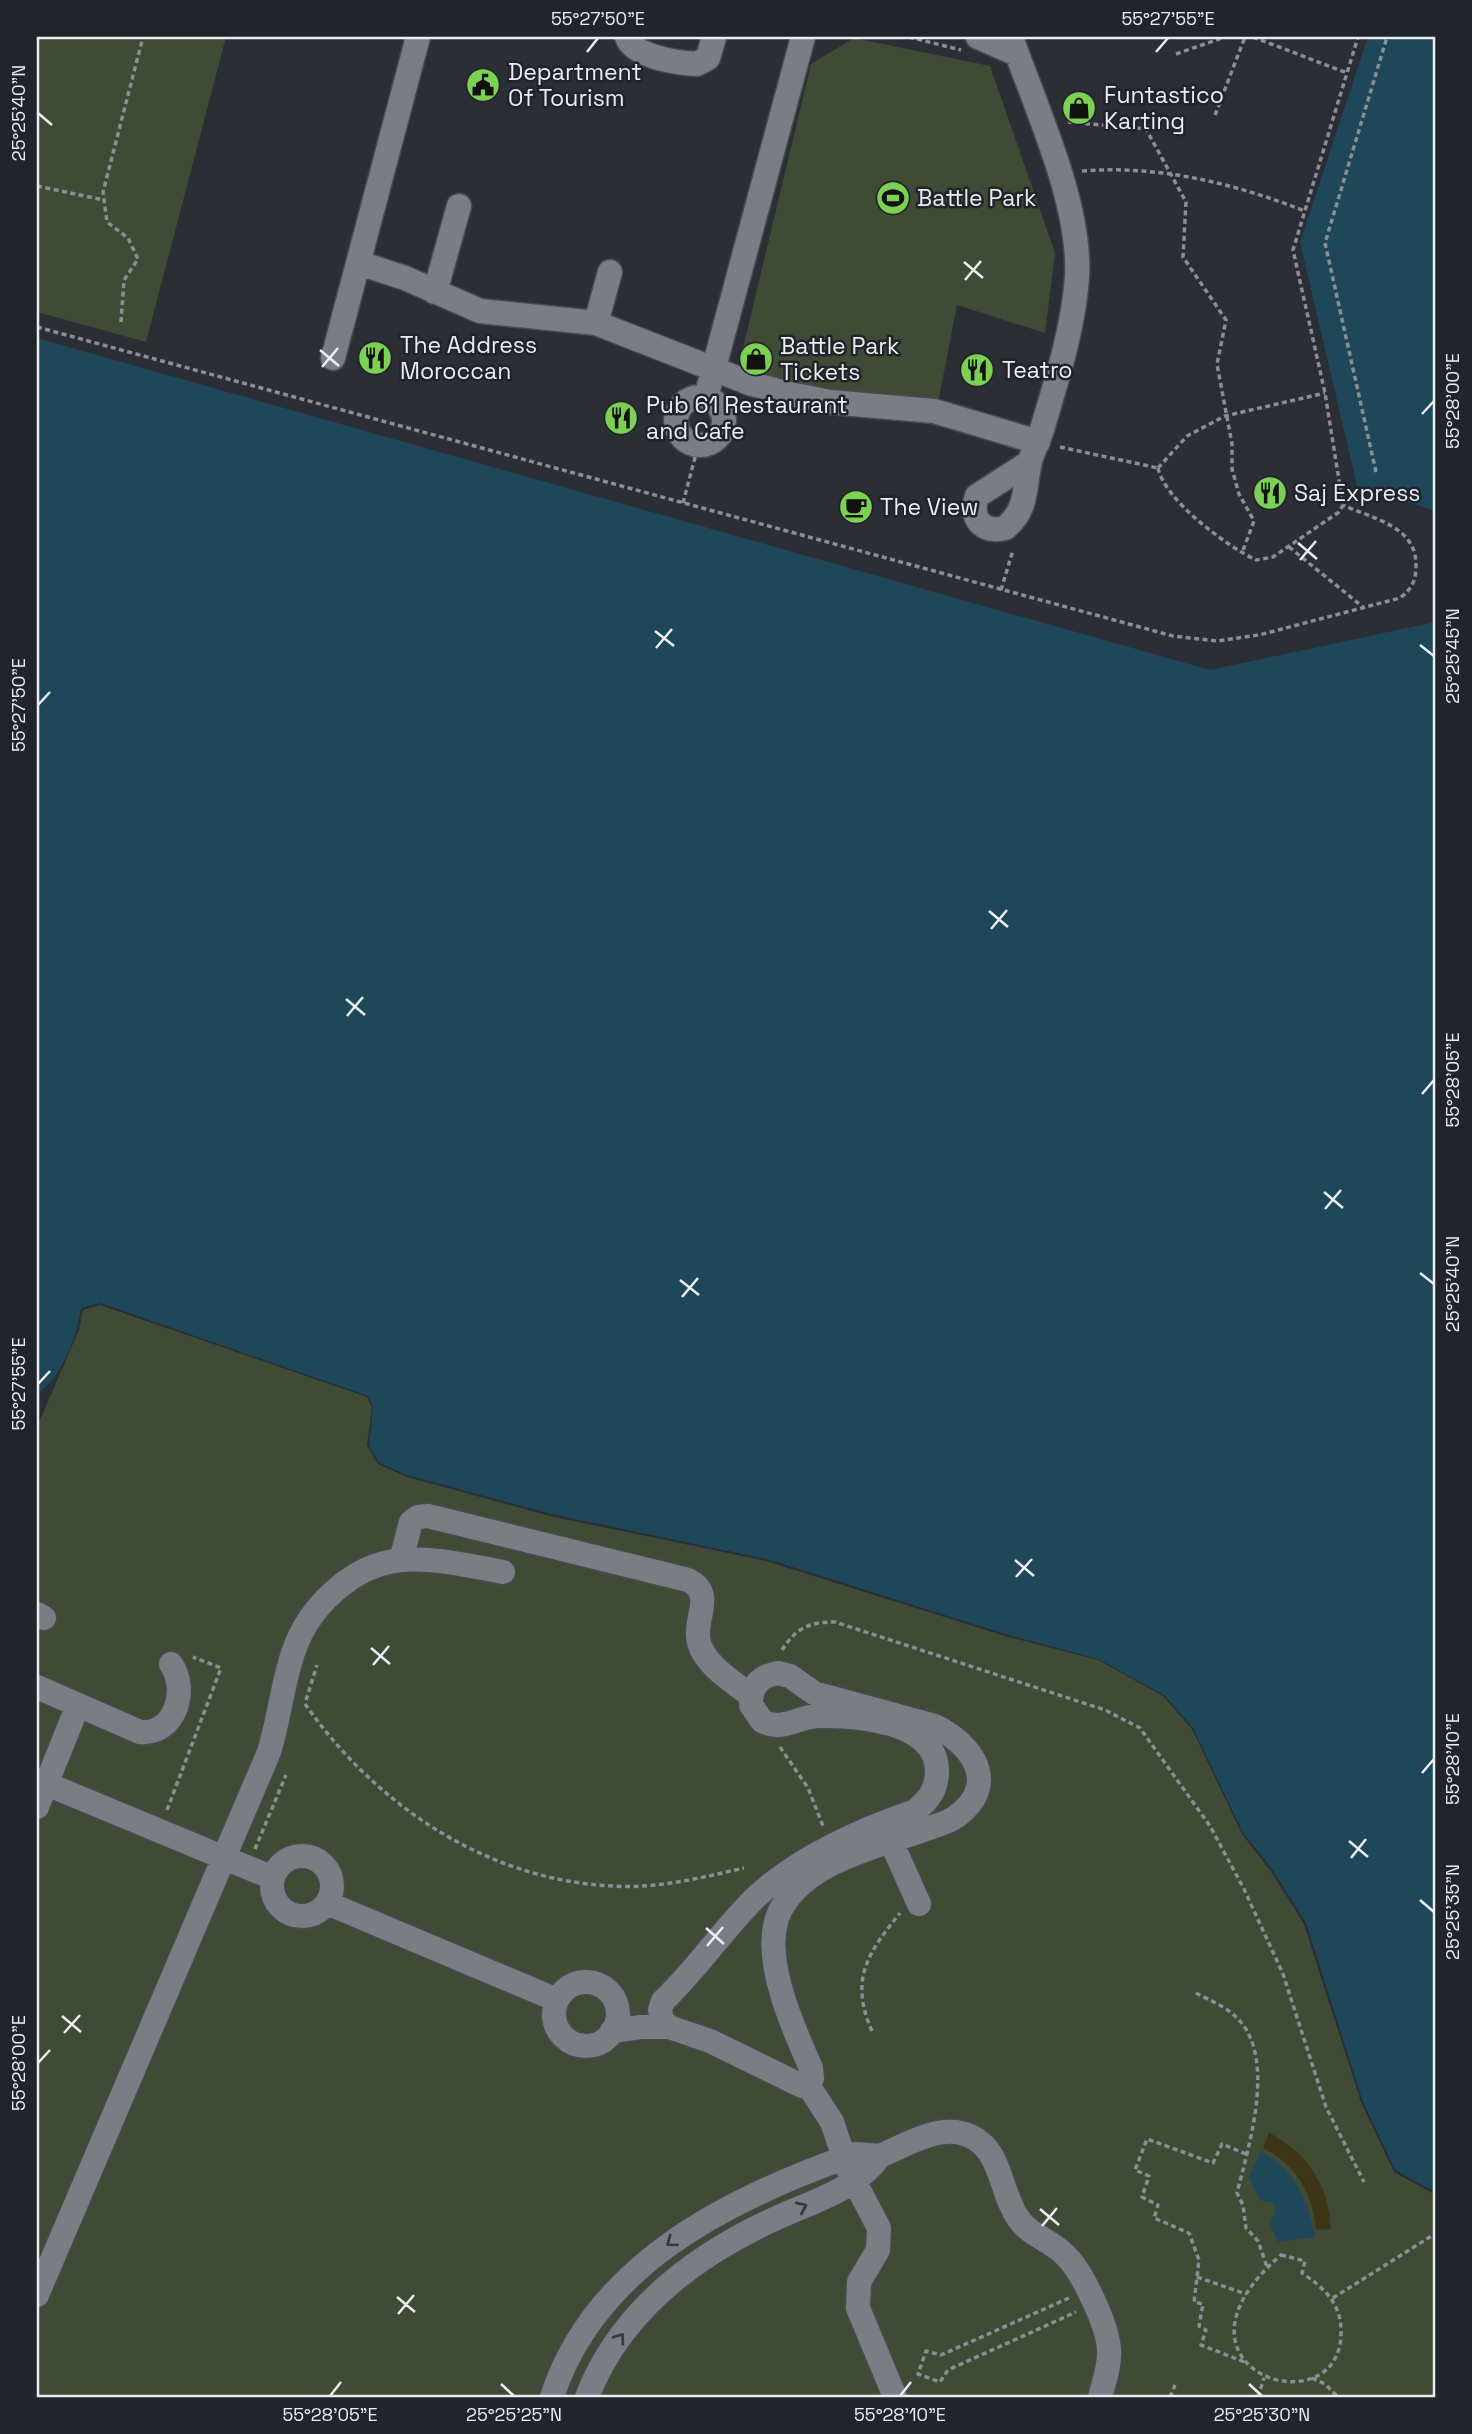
<svg xmlns="http://www.w3.org/2000/svg" width="1472" height="2434" viewBox="0 0 1472 2434" font-family="'Space Grotesk',sans-serif">
<style>
.green{fill:#404b36}
.sand{fill:#3d3515}
.water{fill:#1e4759}
.lines{fill:none;stroke-linecap:round;stroke-linejoin:round}
.minor-casing{stroke:#474a4e;stroke-width:27}
.path{stroke:#8b8e93;stroke-width:3.5;stroke-dasharray:5 3.5;stroke-linecap:butt}
.minor{stroke:#7a7e84;stroke-width:24}
.oneway{stroke:#373a40}
.ticks{fill:none;stroke:#ebedf1;stroke-width:2.5}
.labels{text-anchor:middle;dominant-baseline:central;stroke-width:5;stroke-linejoin:round;paint-order:stroke}
.poi-label{font-size:23px;fill:#ebedf1;stroke:#21242a;text-anchor:start}
.neatline{fill:none;stroke:#ebedf1;stroke-width:2.5}
.ticks-label{font-size:18px;text-anchor:middle;fill:#ebedf1}
</style>
<rect width="100%" height="100%" fill="#2b2e34"/>
<path class="green" d="M37,37H226L146,342L37,312Z
M854,38L990,66L1055,253L1045,333L957,305L939,398C880,407 794,389 737,373L811,64Z
M100,1305L367,1397L372,1408L367,1446L378,1464L407,1477L550,1516L766,1561L1005,1636L1098,1660L1163,1696L1192,1729L1242,1834L1270,1870L1304,1924L1361,2102L1394,2172L1434,2194L1435,2397H37V1427L79,1330L83,1310Z"/>
<path class="sand" d="M1269,2133C1308,2152 1329,2187 1331,2229L1316,2230C1313,2194 1296,2164 1263,2148Z"/>
<path class="water" d="M1368,37H1435V511L1357,486L1300,242Z
M37,338L1210,670L1435,622V2187L1433,2191L1395,2170L1363,2102L1306,1923L1272,1869L1243,1833L1193,1728L1164,1695L1098,1659L1005,1634L767,1559L551,1514L407,1475L379,1463L369,1446L373,1407L368,1396L100,1303L81,1308C76,1339 63,1376 37,1394Z
M1261,2151C1295,2170 1308,2200 1315,2237L1278,2242L1270,2224L1276,2210L1271,2202L1260,2200L1249,2177Z"/>
<g class="lines">
<g class="minor-casing">
<path id="minor" d="M627,37C634,57 678,63 697,64L708,58L714,37
M978,37L1017,54
M1011,37C1035,106 1081,203 1077,276C1074,326 1057,379 1043,426C1040,438 1033,450 1030,461C1024,487 1028,510 1005,528C982,534 969,517 977,496L1030,462
M359,263L405,278L480,311L596,323L752,384L790,394L830,402L934,411L1038,442
M435,292L459,206
M596,323L610,272
M333,358L418,37
M676 421a24 24 0 1 1 48 0a24 24 0 1 1-48 0Z
M706,397L803,37
M401,1560L411,1522L418,1517L428,1516L688,1580C720,1596 686,1624 703,1652C713,1670 735,1683 751,1696
M37,1614L44,1618
M778,1673L790,1676L814,1693L935,1726C973,1745 1000,1784 957,1816C947,1824 930,1827 918,1832C871,1848 806,1863 781,1909C758,1951 793,2028 811,2068L812,2078L802,2086L710,2041L669,2027L662,2020L660,2010L663,2001C697,1969 723,1929 756,1897C799,1857 860,1830 915,1811C929,1800 937,1789 937,1771C937,1721 855,1715 818,1716C796,1717 783,1732 762,1721L751,1705C750,1686 760,1676 778,1673Z
M37,1687L140,1732C175,1735 189,1690 171,1664
M37,1780L273,1878
M37,1807L78,1705
M885,1828L919,1904
M272 1886a30 30 0 1 1 60 0a30 30 0 1 1-60 0Z
M327,1903L557,2000
M554 2014a32 32 0 1 1 64 0a32 32 0 1 1-64 0Z
M612,2031L641,2027H669
M808,2085L832,2122L848,2169L879,2228L878,2250L859,2282L858,2308L895,2397
M880,2156C904,2146 934,2127 961,2133C1003,2143 998,2190 1018,2218C1029,2235 1050,2240 1064,2254C1082,2270 1108,2326 1109,2350C1110,2366 1104,2382 1100,2397
M37,2295L269,1752C279,1720 282,1686 293,1653C308,1607 352,1565 401,1560C435,1557 470,1566 503,1572
M552,2397C594,2267 724,2201 844,2158L856,2154L880,2156C856,2189 817,2200 781,2216C698,2253 621,2309 587,2397"/>
</g>
<path class="path" d="M909,37L961,50
M1253,37L1347,73
M1176,54L1225,37
M1215,115L1245,37
M1068,122L1146,129L1186,202L1183,257L1226,320L1217,364L1232,444V469L1239,494L1254,521L1242,553
M1082,171C1159,165 1233,183 1305,211
M37,186L104,200
M121,322L124,280L138,259L128,238L107,222L103,192L143,37
M37,327L1173,636L1217,641L1259,635L1400,598C1412,589 1416,580 1416,566C1417,526 1373,519 1343,505
M1060,447L1158,468
M1158,468C1165,501 1227,546 1256,560L1273,557L1339,512L1343,505L1325,393L1293,250L1358,37
M1158,468L1187,436L1225,416L1325,393
M1376,472L1325,243L1387,37
M683,503L698,446
M1289,547L1363,607
M1001,590L1013,550
M782,1650C796,1628 809,1622 835,1622L1105,1710L1140,1728L1210,1826L1244,1889L1283,1974L1326,2107L1364,2182
M306,1700L317,1665
M305,1704C376,1805 486,1880 612,1886C656,1889 700,1878 744,1868
M780,1747L808,1788L823,1826
M167,1810L221,1668L193,1657
M255,1849L286,1775
M1196,1993C1209,2000 1227,2007 1237,2018C1277,2057 1249,2145 1237,2193L1243,2205L1246,2228L1258,2241L1267,2267
M872,2031C849,1979 868,1953 900,1913
M1246,2154L1222,2144L1213,2163L1147,2139L1135,2170L1149,2176L1142,2197L1158,2205L1154,2218L1189,2233L1199,2260L1194,2302L1203,2304L1199,2326L1206,2330L1201,2345L1247,2363
M1281,2255L1305,2261L1302,2273C1324,2288 1341,2303 1341,2331C1343,2431 1147,2371 1281,2255Z
M1197,2277L1246,2294
M1069,2298L941,2355L926,2351L918,2374L940,2382L948,2370L1076,2312
M1333,2298L1433,2235
M1312,2378L1325,2384L1338,2397
M1170,2397L1175,2385
M1258,2397L1264,2378"/>
<use href="#minor" class="minor"/>
</g>
<defs><path id="oneway-chevron" d="M-2-3.5L2.5 0L-2 3.5" fill="none" stroke-width="1.6" stroke-linecap="round" stroke-linejoin="round" transform="scale(1.75)"/></defs>
<g class="oneway">
<use href="#oneway-chevron" transform="translate(802 2207) rotate(-24)"/>
<use href="#oneway-chevron" transform="translate(671 2242) rotate(144)"/>
<use href="#oneway-chevron" transform="translate(620 2338) rotate(-54)"/>
</g>
<path class="ticks" d="M587,52L598,38M1156,52L1168,38M38,113L52,125M964,262L983,278M965,280L981,261M320,350L339,366M322,367L338,348M1422,414L1434,401M1298,543L1317,559M1300,560L1316,541M655,631L674,646M1420,645L1434,656M656,648L672,629M38,705L50,692M989,911L1008,927M991,929L1007,910M346,999L365,1015M347,1016L363,997M1422,1094L1434,1080M1324,1192L1343,1208M1325,1209L1341,1190M1420,1273L1434,1284M680,1280L699,1295M682,1297L698,1278M38,1384L50,1371M1015,1560L1034,1576M1016,1577L1032,1559M371,1648L390,1664M373,1665L389,1646M1422,1773L1434,1759M1349,1841L1368,1857M1351,1858L1366,1839M1420,1900L1434,1912M706,1928L724,1944M707,1946L723,1927M62,2016L81,2032M64,2033L80,2015M38,2063L50,2050M1040,2209L1059,2225M1042,2226L1057,2208M397,2297L415,2312M398,2314L414,2295M501,2384L514,2396M1249,2384L1262,2396M330,2396L341,2382M900,2396L911,2382"/>
<defs>
<g id="civic-disc" transform="scale(1.75)"><circle r="9.5" fill="#7cd155" stroke="#21242a"/><path d="M-.6-6.5H3V-4.5H.6V-3L4-1V1h2V6H-6V1h2V-1L-.6-3ZM-1.2 2.5V6h2.4V2.5Z" fill="#111"/></g>
<g id="shop-disc" transform="scale(1.75)"><circle r="9.5" fill="#7cd155" stroke="#21242a"/><path d="M-5-2.5h2.3a2.7 3.5 0 0 1 5.4 0H5L5.5 6h-11ZM-1.5-2.5h3a1.5 2.3 0 0 0-3 0Z" fill="#111"/></g>
<g id="stadium-disc" transform="scale(1.75)"><circle r="9.5" fill="#7cd155" stroke="#21242a"/><path d="M0-5a6.5 5 0 1 0 0 10a6.5 5 0 1 0 0-10ZM-3.5-1.8h7v3.6h-7Z" fill="#111"/></g>
<g id="restaurant-disc" transform="scale(1.75)"><circle r="9.5" fill="#7cd155" stroke="#21242a"/><path d="M-5-6h1v4h1v-4h1v4h1v-4h1v5L-1.5 .5V6h-2V.5L-5-1ZM5-6V6H3V1.5H1.5Q1.5-4 5-6Z" fill="#111"/></g>
<g id="cafe-disc" transform="scale(1.75)"><circle r="9.5" fill="#7cd155" stroke="#21242a"/><path d="M-5.5-4.5H6V0H3Q3 3.5 0 3.5H-2.5Q-5.5 3.5-5.5 0ZM3-3.2v2h1.7v-2ZM-6 4.5H4V6H-6Z" fill="#111"/></g>
</defs>
<g fill-rule="evenodd">
<use href="#civic-disc" x="483" y="85"/>
<use href="#shop-disc" x="1079" y="108"/>
<use href="#stadium-disc" x="893" y="198"/>
<use href="#restaurant-disc" x="375" y="358"/>
<use href="#shop-disc" x="756" y="359"/>
<use href="#restaurant-disc" x="977" y="370"/>
<use href="#restaurant-disc" x="621" y="418"/>
<use href="#restaurant-disc" x="1270" y="493"/>
<use href="#cafe-disc" x="856" y="507"/>
</g>
<g class="labels">
<g class="poi-label">
<text x="508" y="72">Department<tspan x="508" dy="26">Of Tourism</tspan></text>
<text x="1104" y="95">Funtastico<tspan x="1104" dy="26">Karting</tspan></text>
<text x="917" y="198">Battle Park</text>
<text x="400" y="345">The Address<tspan x="400" dy="26">Moroccan</tspan></text>
<text x="780" y="346">Battle Park<tspan x="780" dy="26">Tickets</tspan></text>
<text x="1002" y="370">Teatro</text>
<text x="646" y="405">Pub 61 Restaurant<tspan x="646" dy="26">and Cafe</tspan></text>
<text x="1294" y="493">Saj Express</text>
<text x="880" y="507">The View</text>
</g>
</g>
<rect width="1472" height="2434" fill="none" stroke="#21242a" stroke-width="77"/>
<rect x="38" y="38" width="1396" height="2358" class="neatline"/>
<g class="ticks-label">
<text x="598" y="25">55°27'50"E</text>
<text x="1168" y="25">55°27'55"E</text>
<text transform="translate(19 113) rotate(-90)" y="6">25°25'40"N</text>
<text transform="translate(1453 401) rotate(-90)" y="6">55°28'00"E</text>
<text transform="translate(1453 656) rotate(-90)" y="6">25°25'45"N</text>
<text transform="translate(19 705) rotate(-90)" y="6">55°27'50"E</text>
<text transform="translate(1453 1080) rotate(-90)" y="6">55°28'05"E</text>
<text transform="translate(1453 1284) rotate(-90)" y="6">25°25'40"N</text>
<text transform="translate(19 1384) rotate(-90)" y="6">55°27'55"E</text>
<text transform="translate(1453 1759) rotate(-90)" y="6">55°28'10"E</text>
<text transform="translate(1453 1912) rotate(-90)" y="6">25°25'35"N</text>
<text transform="translate(19 2063) rotate(-90)" y="6">55°28'00"E</text>
<text x="330" y="2421">55°28'05"E</text>
<text x="514" y="2421">25°25'25"N</text>
<text x="900" y="2421">55°28'10"E</text>
<text x="1262" y="2421">25°25'30"N</text>
</g>
</svg>
